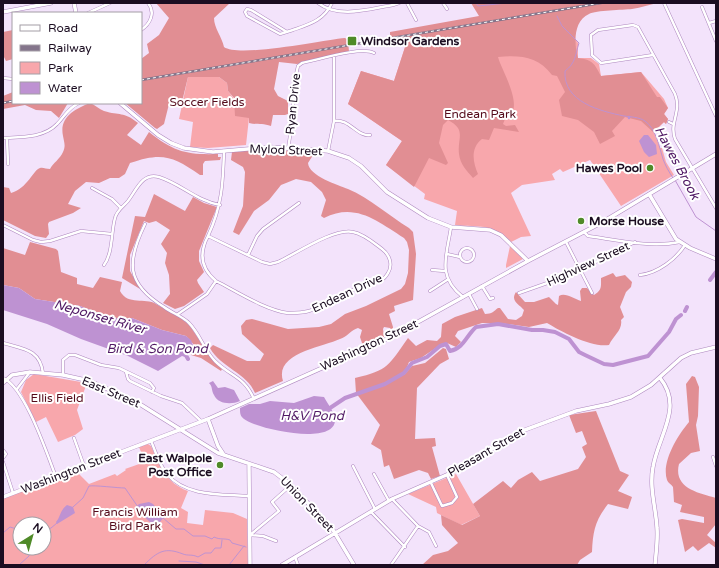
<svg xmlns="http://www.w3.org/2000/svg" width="719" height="568" viewBox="0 0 719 568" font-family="'Varela Round',sans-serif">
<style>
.green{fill:#f8a7ac;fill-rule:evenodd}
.forest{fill:#e18e93}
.water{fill:#be92d2}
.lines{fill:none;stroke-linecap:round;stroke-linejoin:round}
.stream{stroke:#be92d2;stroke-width:1}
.canal{stroke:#be92d2;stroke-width:2.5}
.river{stroke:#be92d2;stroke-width:4}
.street-casing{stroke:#ae88bf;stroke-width:3.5}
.secondary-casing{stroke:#ae88bf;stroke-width:4.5}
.street{stroke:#fff;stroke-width:2.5}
.secondary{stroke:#fff;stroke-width:3.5}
.rail-casing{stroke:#84758b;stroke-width:2.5}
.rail{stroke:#fff;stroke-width:1;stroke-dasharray:3;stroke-linecap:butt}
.poi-dot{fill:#4f8a28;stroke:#fff;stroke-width:1.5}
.labels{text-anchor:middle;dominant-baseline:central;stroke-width:4;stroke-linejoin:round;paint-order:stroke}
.poi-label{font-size:12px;font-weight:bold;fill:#1b0d21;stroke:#fff;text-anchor:start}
.park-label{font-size:12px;fill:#550b1b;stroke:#fff}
.street-label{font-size:12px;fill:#1b0d21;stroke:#fff}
.water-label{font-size:13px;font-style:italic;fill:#511a65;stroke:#fff}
</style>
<rect width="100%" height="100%" fill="#f3e3fb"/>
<path class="green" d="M572,35L578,43V58H591L599,64L601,76L641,72L664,99L668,108L664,114L668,119L666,124L664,122L654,132L660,148H662L666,162L674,175L621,206L590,160L563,172L560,169L552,174L555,180L522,185L511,193L531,236L521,237L511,242C490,222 481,228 455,225L457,211L424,199L425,194L386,165L402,141L348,104L361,71L394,81L407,41Z
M188,77H219L227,83L228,91L249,118L246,145L208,148L190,147L193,122L179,119Z
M510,246L523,259L506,268V265Z
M34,374L87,383L77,410L83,429L75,435L58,442L46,417L36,422L21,392L26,380Z
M148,444L151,446C160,466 166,483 188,491L181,508L188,512L187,523L203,525L205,510L233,513L247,519L248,565H3V498L76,471L89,484L115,474L117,476L126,470L125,469L145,462L139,447ZM20,524H44V548H20Z
M456,474L480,516L461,525L437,513L436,507L408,494Z"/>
<path class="forest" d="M156,3H230L214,18C214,28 222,37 224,47C239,58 323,40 345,38L348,40L349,52L297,64L279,62L274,89L278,96L288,101V114L285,115H273L271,126C262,123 257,125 249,123V118L235,116L234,98L228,91L227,83L219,77H188L181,106L169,104L164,124L157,129L155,128L125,103H141V59L149,53L147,44L159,35L169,18Z
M471,3H659C650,4 641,8 632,9C623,10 596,10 589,14C573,21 574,44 578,58C593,60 594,63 601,76L641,72L657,97H660L668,108L664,114L668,119L666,124L664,122L653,132L641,121L625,117L612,131L615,136L600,144L594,132L578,120L562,116L559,100L565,92L557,76L552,75C538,56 519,55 498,57C502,72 527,110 505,119L503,124L506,126L515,125L519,132L494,128L489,140L482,139C470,148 473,163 478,174L473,178C467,171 460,164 459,154C457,138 467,130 448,120L443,125L439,143L448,163L446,165L429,158L414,187L386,165L402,141L348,104L361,71L394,81L407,41L390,42V32L479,16Z
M13,30V59L6,61L3,55V32Z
M13,92V103H68L59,118L51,111L36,110L25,105L3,109V96Z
M90,103C95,105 99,109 104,111C120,116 123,111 138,123L127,135L141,145L149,132C174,152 187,155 218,154V157H221L220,160L205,161L203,164V175H200C173,156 162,152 130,163L125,174L119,178H110L99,183L86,182L75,191L68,204L81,208L73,213L49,222L48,224L49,234L46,238L35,236L3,220V187L9,188L11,193C27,189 34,169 40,168C43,167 46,169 50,169C53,163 60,159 63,152C66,146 64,142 63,136C59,117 75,109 90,103Z
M259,149L315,152L308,163C309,176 338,185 348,189C370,198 389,216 409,228L413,232L416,254L413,300L394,306L395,311L389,314L393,327V332L390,328L384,327L383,329L384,337L363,346L360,337L362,330L358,328C351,330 347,337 340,339C323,347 274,353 283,381L255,393C247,373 220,367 210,348L213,345L247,361H260L264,354L242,334L241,326L246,320L252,319L288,329L319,327L331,324L345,314L366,306L401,289L405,284L408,273L409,250L407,242L404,238C378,222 356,202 324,218L321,216L326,200L322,192L311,182L296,179L281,185L269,200L254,211L239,235L233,232L243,206L245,172L243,167L231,160L232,152Z
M154,194L185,211L193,197L204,203L217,207L199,251V261L204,272L197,280L198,283L204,292L184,306L175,309L163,303L170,294L169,275L165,263L167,253L161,244L170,230L156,221L149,223L144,221L130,255V271L140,289L122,278L135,216L145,217Z
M30,242L56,249L58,251L61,272L77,278V284L93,288L100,277L122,282L120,291C128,306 145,297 156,304C168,311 185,318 192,329C202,343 208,358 222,369L221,371L201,358L191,355L195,346L186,336L162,330L132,318H111L80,306L35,299L19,288L3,285V248L25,255Z
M613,273L616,277L625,275L632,282L631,287L626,292L620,307L624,317L621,320C623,330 613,336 609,345C592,348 562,332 547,323L529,327L500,323H482L458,331L455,336L461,342L456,347L447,343H443L421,358L409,362L404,375L412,366L425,363L443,348L446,349L449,359L440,364L417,388L415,439L435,438L436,446L432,447L440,476L431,479L428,473L419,470L394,479L389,465L384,467L381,450L371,444L380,425L356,393L355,378C389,370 388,366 408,338L416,346L427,340L437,341L441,337L442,324L455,317L482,308L485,314C492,314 494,311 498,308H500L508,319L516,320L522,316L524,310C519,304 510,301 516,292L525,302H534L549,297L556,304L558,305L559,296C565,292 574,299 581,301L580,291L582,288H587L594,295C602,290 601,287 601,278Z
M692,376L695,377L699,387L698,416L696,425L700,451L691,453L679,464C673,488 698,493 716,498V524L707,535L716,543V548L709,543L698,551L693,546L685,552L678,520L682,519L704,523V517L680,512L682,505L674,502L673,487C671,484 668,483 667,480C661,462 678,435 689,422L686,384Z
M596,411L620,471L629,475L618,491L632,497L628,509L608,504C595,521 593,531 592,552L580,560L577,565H422L433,555L448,551L458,543L442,525L441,515L462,525L480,516L473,504L503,481L511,488L518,480L532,472L540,481L578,469L586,457L582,447L587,444L582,431L576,433L569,415Z"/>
<path class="water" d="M644,135H648L656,145L657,154L649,157L644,152L639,141Z
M3,285L19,288L35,299L80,306L111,318H132L162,330L186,336L191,340L194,348L185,357L182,356L158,371L128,356L81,339L47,324L3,310Z
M213,381L218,388L225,387L234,390L240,401C231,405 218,404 214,395C211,390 213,387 209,383Z
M314,396L324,397C328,404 334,412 335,419C337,447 256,429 244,419C240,416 240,413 240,408L249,404H260L270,401L294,403Z
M149,502L153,504L164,517L160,522H150L142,515L137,506L139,504Z
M67,505L73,507L75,513L57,524L56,522C61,516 60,510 67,505Z"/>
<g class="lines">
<path class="stream" d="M476,3L478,6L507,3
M557,16L562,26L579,43C575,55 576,63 565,71C563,102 600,111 624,116C631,117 639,117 645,121C656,129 659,146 663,159C665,165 669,172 673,178
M675,180L696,217L716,231
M73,507L83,498L89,486C94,485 118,488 125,488L138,507
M163,518L176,529H184L193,536H205L212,539L214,537C220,540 224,538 230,540L232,543L246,547
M44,531L51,528L57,523
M3,533L10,527L20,530
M179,561L196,562L205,565
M19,565L29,556L31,548
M144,565C158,551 165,547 183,554C188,556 192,554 198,557L205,553H211L215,548H221L222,540
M229,565L244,546"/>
<path class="canal" d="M629,117V118"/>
<path class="river" d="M710,280L716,272
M685,311L687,307
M184,352L188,359
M327,410L345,398L385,384L404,373L412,363L427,357L440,346L446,344L450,351C464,348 466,336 476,327L498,324L532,330H543L555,332L569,339L579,352L585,355L604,364L613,365L648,356L669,332L676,319L681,315"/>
<g class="street-casing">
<path id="street" d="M318,3C339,19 369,9 393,5L399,3
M407,3L416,20
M443,3L447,9
M664,3L716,116
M702,7L716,41
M88,13L110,3
M709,23L716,21
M141,30C150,24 156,13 148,3
M287,32L251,10L247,9L245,12L247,16L280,34L293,30C310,24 324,20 332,3
M653,55L601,63L592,55L591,35L598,30L633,25L638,27L675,94C682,112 669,122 675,139L716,208
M3,78L13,79
M334,121C349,118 357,137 370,135
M669,122L673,124
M3,138C21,137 44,138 57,124C65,116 68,108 79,103
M7,138L8,164
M288,149L293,117V87L298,66L302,63C318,60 361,46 374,53
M328,151L334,121V57
M92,188L112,199L121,208
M145,224C127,261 125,283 164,307C172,313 182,316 189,323C200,334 204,350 215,361C231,377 244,376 254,399
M3,225L33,240L41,242L50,241L81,231L112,234
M451,227C447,255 436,276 463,297
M584,232L588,236C617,240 650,248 680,242
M208,236C199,253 200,268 216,281C236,291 265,310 288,313C295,313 302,313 309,311C329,305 345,292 364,285C373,282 383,283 388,273C393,265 390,255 382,249C374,243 364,234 353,232C334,228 297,253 278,262L270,264L262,262L208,236C222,206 223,183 224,151
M566,242L592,293
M460 255a7 7 0 1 1 14 0a7 7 0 1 1-14 0Z
M447,254L460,257
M248,255L257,236L263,229L299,203
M104,265C113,253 111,232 115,218C117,210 123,207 128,201C136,191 142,172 159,177C181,184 197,201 220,205
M432,270L445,271
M640,275C658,273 676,259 685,245
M482,286L490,299L493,298
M430,291L447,280
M519,293L570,275L635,242
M469,294L477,309
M178,314L207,294L216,281
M3,343C23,349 40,349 43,373
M126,372L128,379L130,381L161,396L182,403L201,421
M63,375V360L69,355H75L101,365L119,368L150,383L154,388L152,392
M3,378C25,387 47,454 56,477
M17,389L30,372
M74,438L84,466
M151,441C156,452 159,465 167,474C186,497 222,494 248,496
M3,450L6,454L3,458
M713,457L716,466
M3,462L13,493
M353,466L375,509
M374,474L389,501
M431,483L442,506L452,503L457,497L447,475
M392,499L418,526L429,532L436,546
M371,512L405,547
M250,535L279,511L272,502L291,485
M250,535L263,536L276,541
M295,557L298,565
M391,565L418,526"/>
</g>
<g class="secondary-casing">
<path id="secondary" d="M74,3L76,13
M3,12L51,3
M120,103L158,135L171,143L184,148L213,152L270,147L328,151L349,158L361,166L387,192L428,218L451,227L490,230L501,235L528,261
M649,194L676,239L690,248L716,259
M3,383L12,375L30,372L63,375L90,381L138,403L218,453L274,472L291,485L333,530L354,565
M208,419L218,446L224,455
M249,465L250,565
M3,497L208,419L389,338L528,261L601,223L716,154
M282,565L392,499L451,473L522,431L576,411L609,404L631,397L651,385L681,358L691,353L716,347
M655,565C656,553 658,540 657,528C656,508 649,488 653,467C658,436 684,407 660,378"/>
</g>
<use href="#street" class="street"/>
<use href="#secondary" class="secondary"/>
<g class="rail-casing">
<path id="rail" d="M141,80L601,3
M3,103L13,101"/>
</g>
<use href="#rail" class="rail"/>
</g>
<g class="poi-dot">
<rect x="347" y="36" width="10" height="10" rx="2"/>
<circle cx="650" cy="168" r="4"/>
<circle cx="581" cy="221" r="4"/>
<circle cx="220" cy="465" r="4"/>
</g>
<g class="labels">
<g class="poi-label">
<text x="361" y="41">Windsor Gardens</text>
<text x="642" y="168" text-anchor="end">Hawes Pool</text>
<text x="589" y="221">Morse House</text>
<text x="212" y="458" text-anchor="end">East Walpole<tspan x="212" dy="14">Post Office</tspan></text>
</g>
<g class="park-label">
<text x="207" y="102">Soccer Fields</text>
<text x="480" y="114">Endean Park</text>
<text x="57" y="398">Ellis Field</text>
<text x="135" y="512">Francis William<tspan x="135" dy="14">Bird Park</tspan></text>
</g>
<g class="street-label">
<text transform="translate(293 104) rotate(-84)">Ryan Drive</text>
<text transform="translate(286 150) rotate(2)">Mylod Street</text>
<text transform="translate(588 264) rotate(-25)">Highview Street</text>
<text transform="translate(347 293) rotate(-25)">Endean Drive</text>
<text transform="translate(369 345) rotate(-25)">Washington Street</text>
<text transform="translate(111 392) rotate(23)">East Street</text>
<text transform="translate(486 452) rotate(-30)">Pleasant Street</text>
<text transform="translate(71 471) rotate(-21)">Washington Street</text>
<text transform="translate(307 504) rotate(46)">Union Street</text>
</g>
<g class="water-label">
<text transform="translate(677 163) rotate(62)">Hawes Brook</text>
<text transform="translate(100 317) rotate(16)">Neponset River</text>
<text x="157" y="349">Bird &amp; Son Pond</text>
<text x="312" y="416">H&amp;V Pond</text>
</g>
</g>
<rect width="719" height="568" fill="none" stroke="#1b0d21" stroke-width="8"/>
<rect x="12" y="12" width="130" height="92" fill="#ffffff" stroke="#a49ea6"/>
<rect x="20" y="25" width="20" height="6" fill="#ffffff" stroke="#a49ea6"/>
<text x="48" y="32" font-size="12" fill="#1b0d21">Road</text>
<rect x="20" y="45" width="20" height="6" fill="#84758b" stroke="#a49ea6"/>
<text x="48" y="52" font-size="12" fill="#1b0d21">Railway</text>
<rect x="20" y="62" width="20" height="12" fill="#f8a7ac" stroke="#a49ea6"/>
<text x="48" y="72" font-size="12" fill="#1b0d21">Park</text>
<rect x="20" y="82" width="20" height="12" fill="#be92d2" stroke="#a49ea6"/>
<text x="48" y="92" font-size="12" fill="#1b0d21">Water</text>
<g transform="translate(32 536) rotate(37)"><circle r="19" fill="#ffffff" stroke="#a49ea6"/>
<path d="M0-3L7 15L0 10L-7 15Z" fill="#4f8a28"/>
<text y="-6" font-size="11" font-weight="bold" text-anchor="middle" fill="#1b0d21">N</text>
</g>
</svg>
